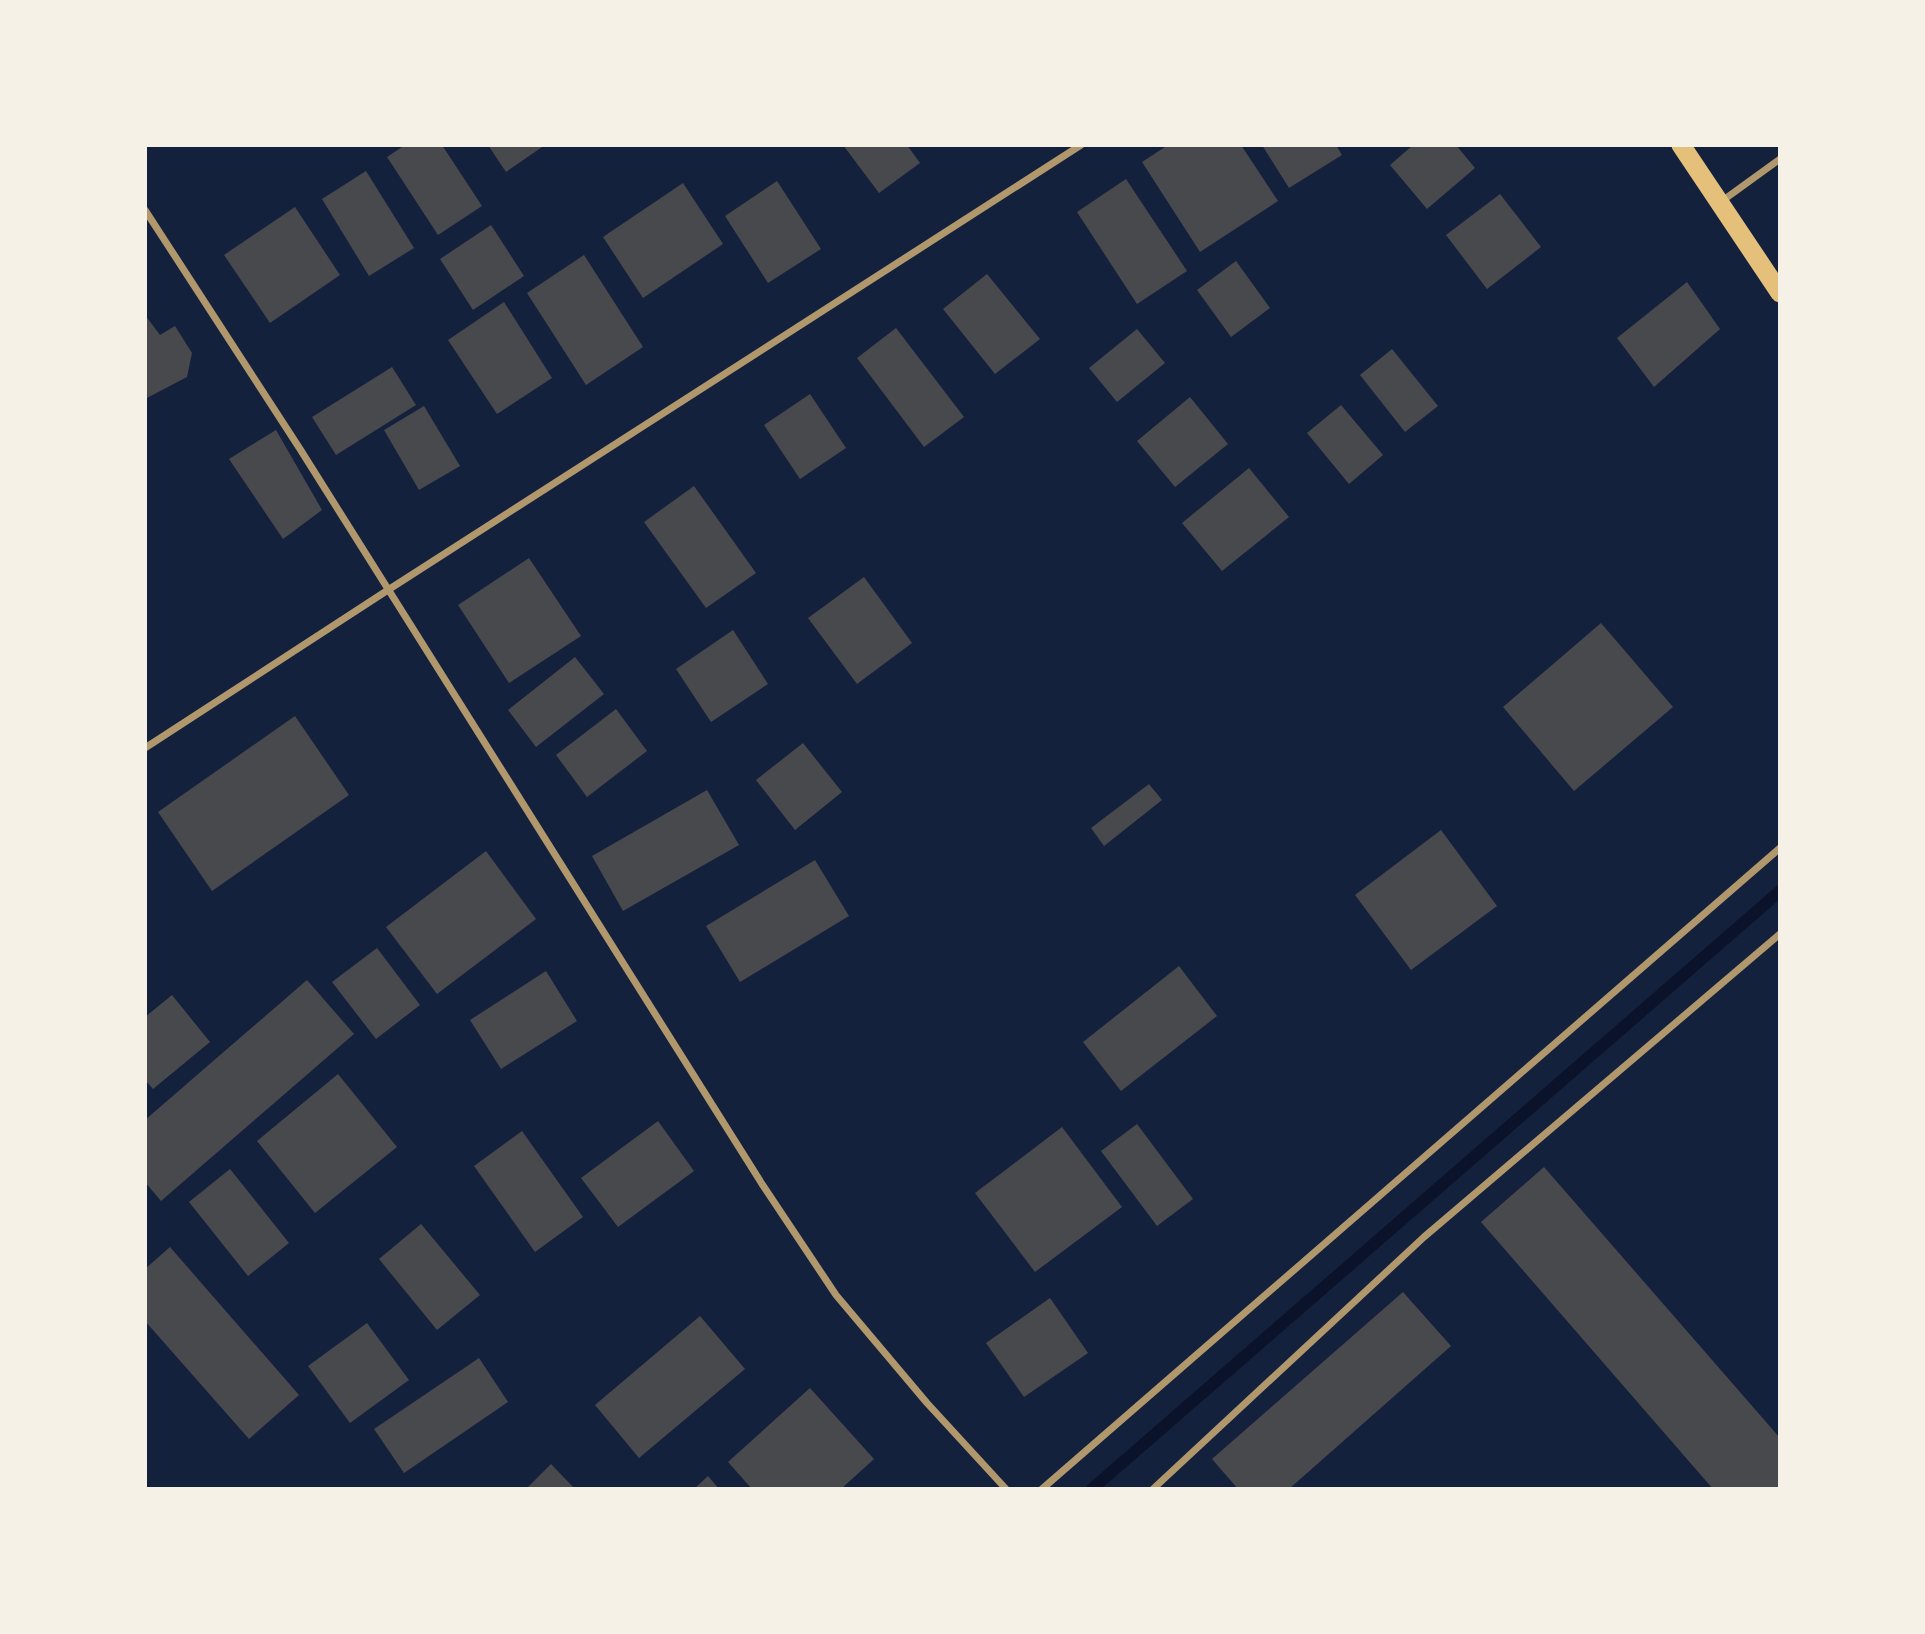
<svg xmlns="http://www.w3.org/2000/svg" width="1925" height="1634" viewBox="0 0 1925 1634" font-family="Ubuntu,sans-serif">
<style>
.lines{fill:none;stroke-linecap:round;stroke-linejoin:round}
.stream{stroke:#0b132b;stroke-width:12}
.building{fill:#48494c}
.minor{stroke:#b1986c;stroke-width:7}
.trunk{stroke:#e5c07b;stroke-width:19}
</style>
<rect width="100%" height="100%" fill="#14213d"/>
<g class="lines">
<path class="stream" d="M1092,1489L1780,891"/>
</g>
<path class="building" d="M405,145H442L482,206L438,235L387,157Z
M488,145H545L506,172Z
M843,145H907L920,163L879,193Z
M1168,145H1241L1278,201L1200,252L1142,162Z
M1262,145H1336L1342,155L1289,188Z
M1413,145H1456L1475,168L1427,209L1390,165Z
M366,171L414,248L369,276L322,199Z
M1126,179L1187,271L1137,304L1077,212Z
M777,181L821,249L768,283L725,216Z
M683,183L723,244L643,298L603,237Z
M1500,194L1541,247L1487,289L1446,235Z
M295,207L340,275L270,323L224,255Z
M491,225L524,276L473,310L440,259Z
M584,255L643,347L586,385L527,293Z
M1236,261L1270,308L1231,337L1197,290Z
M987,274L1040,339L995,374L943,309Z
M1687,282L1720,329L1654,387L1617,338Z
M504,302L552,378L497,414L448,340Z
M145,315L160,335L175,326L192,353L187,377L145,399Z
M896,328L964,417L924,447L857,358Z
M1137,329L1165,363L1117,402L1089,368Z
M1392,349L1438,406L1405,432L1360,375Z
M392,367L416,405L336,455L312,417Z
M810,394L846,448L800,479L764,425Z
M1190,397L1228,444L1175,487L1137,441Z
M1341,405L1383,455L1349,484L1307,433Z
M424,406L460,466L419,490L384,430Z
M276,430L322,510L283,539L229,459Z
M1249,468L1289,517L1222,571L1182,523Z
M694,486L756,573L706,608L644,522Z
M529,558L581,636L509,683L458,605Z
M864,577L912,643L857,684L808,618Z
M1601,623L1673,707L1574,791L1503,707Z
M733,630L768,684L711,722L676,669Z
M575,657L604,694L536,747L508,710Z
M616,709L647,751L587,797L556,755Z
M295,716L349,795L212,891L158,812Z
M803,743L842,792L795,830L756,780Z
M1149,784L1162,800L1104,846L1091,828Z
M707,790L739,845L623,911L592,856Z
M1441,830L1497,906L1411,970L1355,895Z
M486,851L536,919L437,994L386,927Z
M815,860L849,916L740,982L706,926Z
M377,948L420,1005L376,1039L332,982Z
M1179,966L1217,1016L1121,1091L1083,1042Z
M546,971L577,1021L501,1069L470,1020Z
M307,980L354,1034L161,1201L145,1182V1120Z
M172,995L210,1042L153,1089L145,1080V1017Z
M338,1074L397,1147L315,1213L257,1141Z
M658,1121L694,1171L618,1227L581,1178Z
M1137,1124L1193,1199L1157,1226L1101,1151Z
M1062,1127L1122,1207L1035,1272L975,1193Z
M522,1131L583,1217L535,1252L474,1166Z
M1544,1167L1780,1438V1489H1713L1481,1222Z
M230,1169L289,1243L248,1276L189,1202Z
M421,1224L480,1295L437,1330L379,1259Z
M170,1247L299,1395L249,1439L145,1321V1269Z
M1403,1292L1451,1346L1289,1489H1238L1212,1459Z
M1050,1298L1088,1353L1024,1397L986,1343Z
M700,1316L745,1369L639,1458L595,1405Z
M367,1323L409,1380L350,1423L308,1366Z
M479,1358L508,1402L404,1473L374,1429Z
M810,1388L874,1459L841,1489H752L728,1462Z
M551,1464L575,1489H526Z
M708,1476L719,1489H694Z"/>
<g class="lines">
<path class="minor" d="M1722,201L1780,159
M145,210L300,449L762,1184L836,1295L927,1403L1006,1489
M145,748L388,590L1081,145
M1042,1489L1780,848
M1153,1489L1424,1237L1780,934"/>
<path class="trunk" d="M1681,145L1780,293"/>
</g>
<rect width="1925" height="1634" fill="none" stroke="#f6f1e7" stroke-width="294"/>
</svg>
